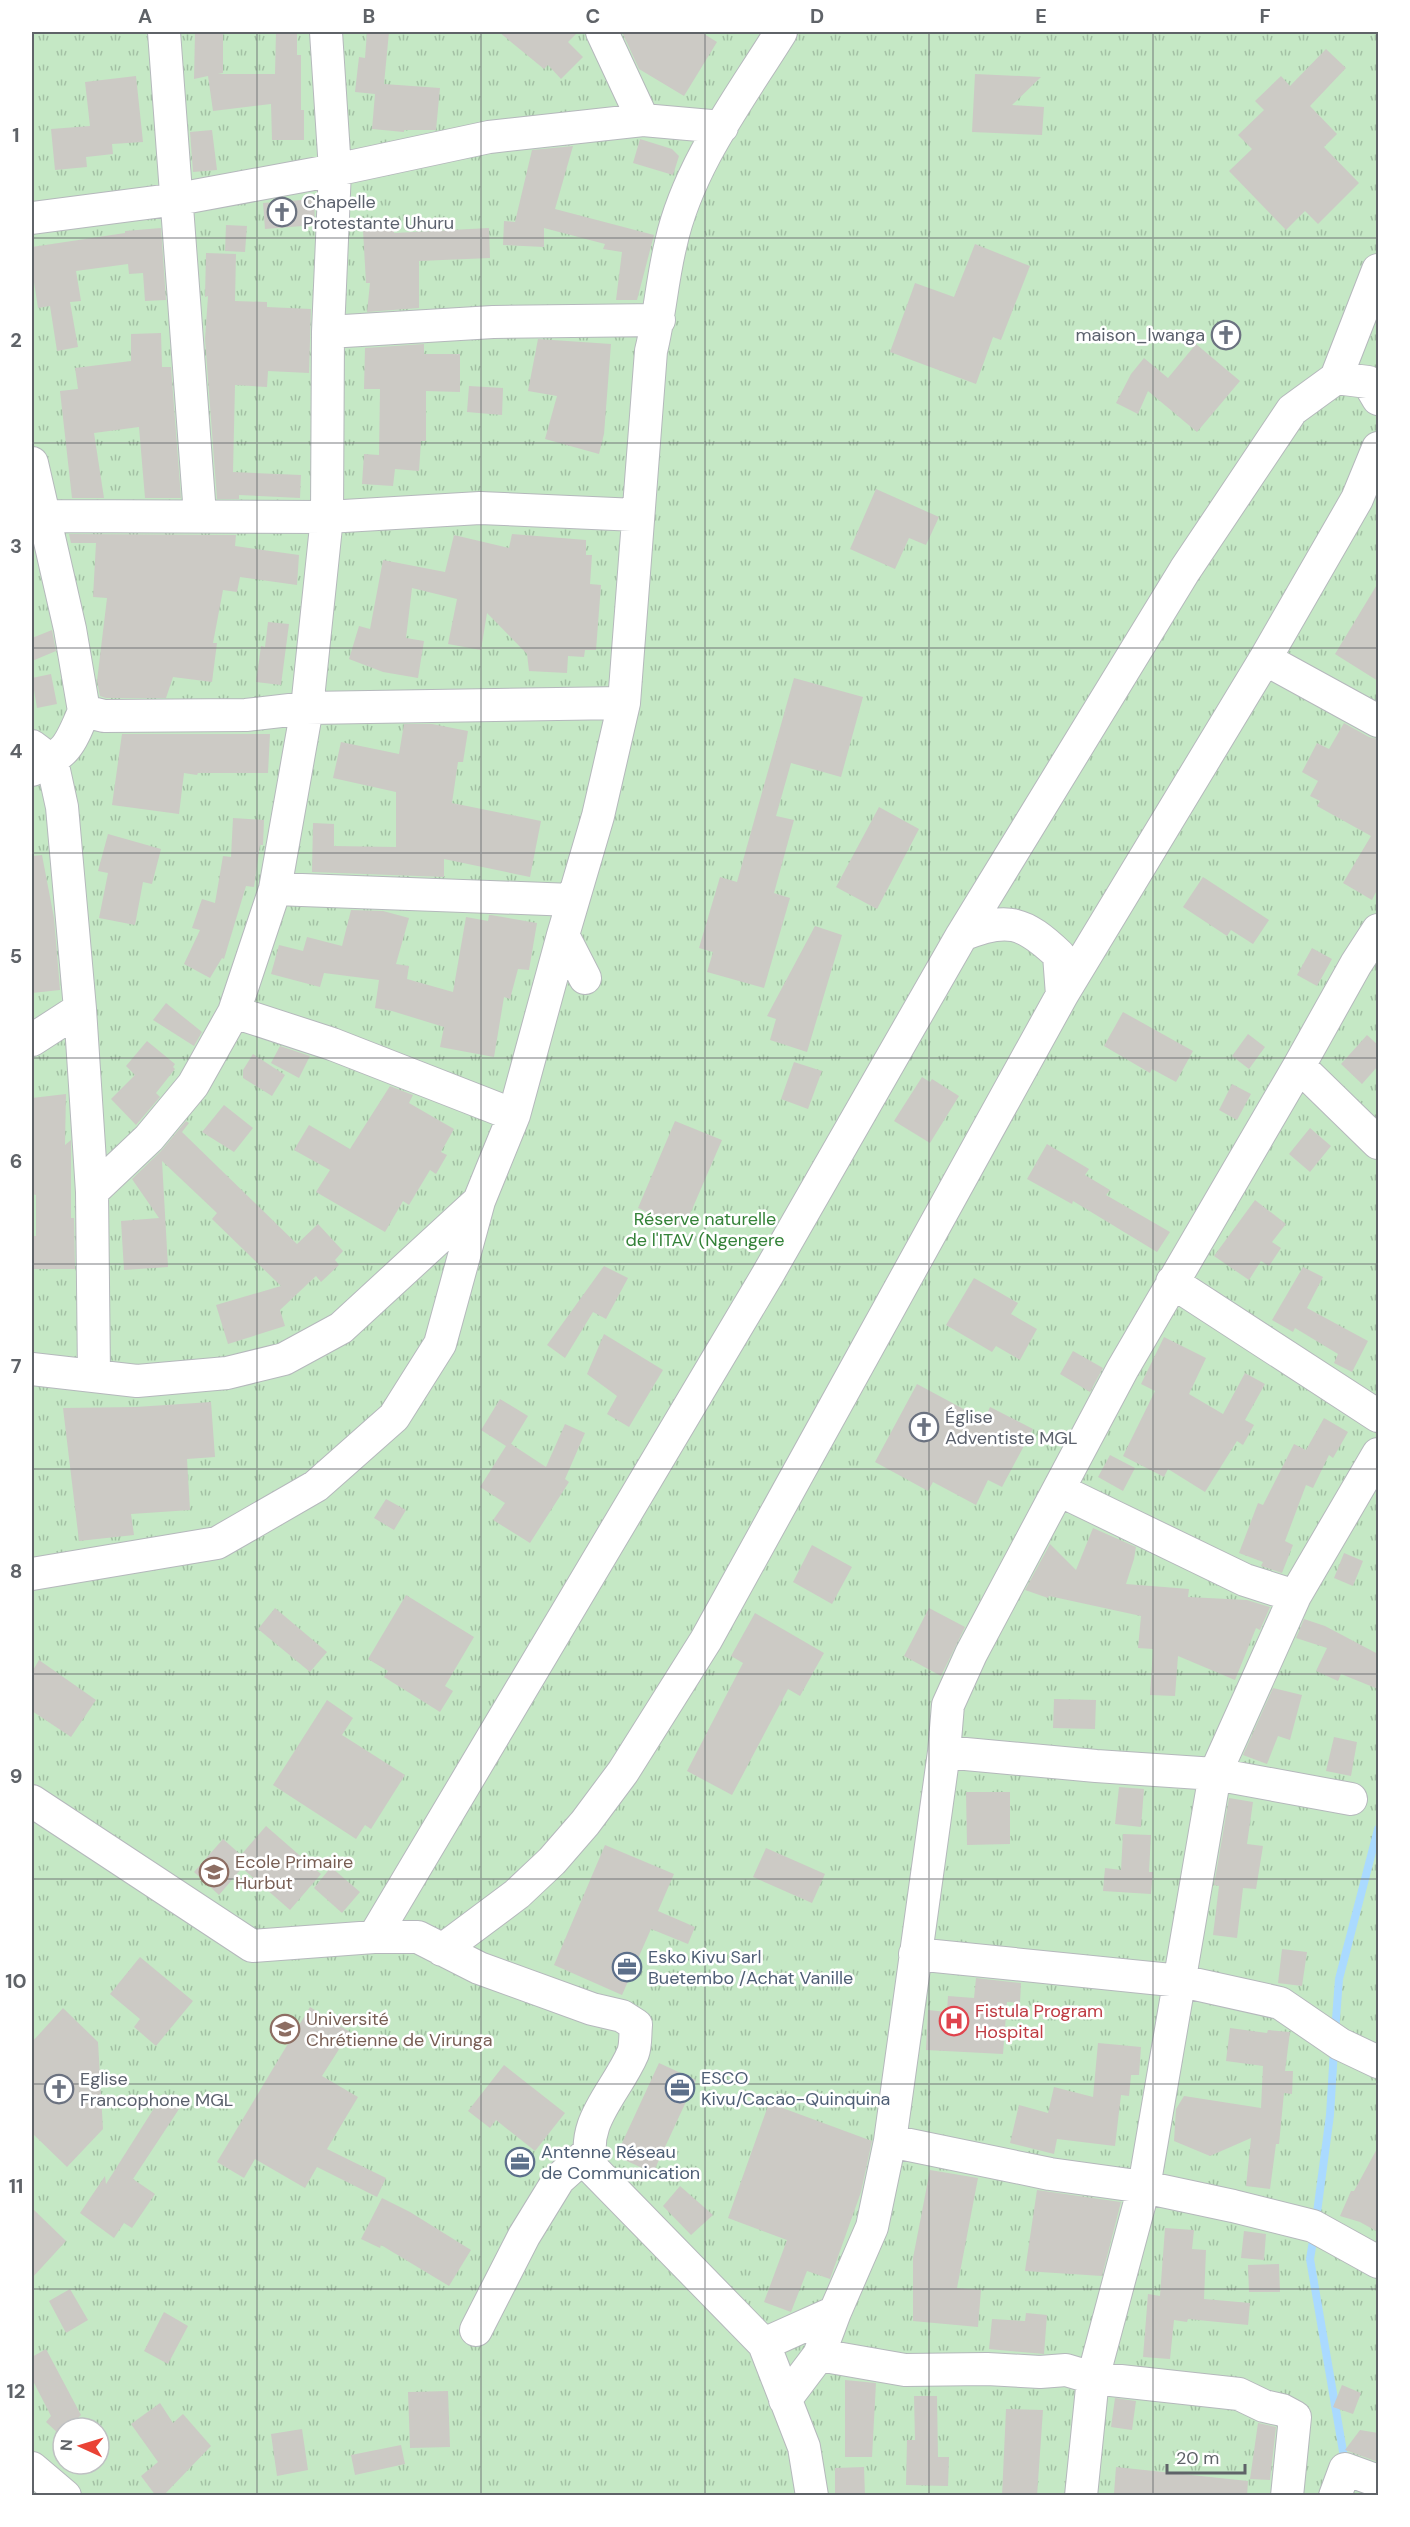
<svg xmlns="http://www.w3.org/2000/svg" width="1410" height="2527" viewBox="0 0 1410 2527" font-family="'DM Sans',sans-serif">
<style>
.grass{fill:url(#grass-tufts);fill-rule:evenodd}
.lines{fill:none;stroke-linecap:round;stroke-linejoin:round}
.stream{stroke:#aadaff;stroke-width:8}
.building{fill:#cccac5}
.minor-casing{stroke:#b5b8bc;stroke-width:34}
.minor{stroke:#fff;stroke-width:32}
.grid{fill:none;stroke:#5f6368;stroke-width:1.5;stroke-opacity:0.55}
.labels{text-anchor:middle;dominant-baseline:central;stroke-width:5;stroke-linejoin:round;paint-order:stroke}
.worship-label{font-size:18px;fill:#5b616d;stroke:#fff;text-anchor:start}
.park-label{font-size:18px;fill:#348238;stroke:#fff}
.education-label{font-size:18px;fill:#785e54;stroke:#fff;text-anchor:start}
.service-label{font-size:18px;fill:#4e5e75;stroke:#fff;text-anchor:start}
.health-label{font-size:18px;fill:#be3a42;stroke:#fff;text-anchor:start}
.neatline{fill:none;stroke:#5f6368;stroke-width:2}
.grid-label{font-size:20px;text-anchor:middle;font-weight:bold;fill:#5f6368}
</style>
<defs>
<pattern id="grass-tufts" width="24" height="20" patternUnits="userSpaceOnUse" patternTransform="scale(1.5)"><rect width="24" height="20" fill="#c5e8c5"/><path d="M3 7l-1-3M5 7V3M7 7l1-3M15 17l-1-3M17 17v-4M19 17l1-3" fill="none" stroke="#a3c0a4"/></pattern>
</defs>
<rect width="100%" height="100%" fill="#f1efe8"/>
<path class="grass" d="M32,32H1378V2495L32,2496ZM63,2428H99V2464H63Z"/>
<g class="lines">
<path class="stream" d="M1335,2032L1339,1979L1378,1829
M1316,2220L1330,2115L1334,2050
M1314,2235L1310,2259L1345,2463"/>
</g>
<path class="building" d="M195,32H223V73L218,74H275L276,32H297V55H301V110H304V140H272L271,104L213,111L208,76L194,79Z
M367,32H389L384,84L440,88L436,130H404V132L372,129L375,94L355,92L359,57L365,58Z
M499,32H578L568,42L583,57L561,79L548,65L544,69Z
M622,32H701L717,42L684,96L639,69Z
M1326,49L1346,68L1310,106L1337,134L1324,147L1359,183L1318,224L1305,211L1286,230L1229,171L1252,149L1238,135L1264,110L1255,101L1281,76L1290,86Z
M975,74L1041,77L1012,105L1044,107L1042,135L972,132Z
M136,76L143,142L112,144L113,154L86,157L87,167L55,170L51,129L90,126L85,82Z
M212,130L217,170L193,172L190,132Z
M640,139L672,149L679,156L673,175L633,163Z
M573,146L555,209L654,235L637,300H616L622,252L603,249L605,244L544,228V247L503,245L504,221L515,222L532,150Z
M314,199L315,225L265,229L263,203Z
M226,225L247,226L245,252L225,251Z
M161,228L166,300L145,301L143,273L129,274L128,264L76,271L81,301L70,302L78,347L57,351L50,306L38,308L32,269V247L125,233V231Z
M394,228V233L489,228L490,258L419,261V308L367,312L370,283H366L363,230Z
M975,244L1030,266L1001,340L993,337L976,384L890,352L915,283L954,297Z
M206,253L236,254L235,301L267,302V307L311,309L309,373L268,371L267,387L235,385L233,472L301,475L300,498L239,495V499H217L205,339L208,296L205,297Z
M161,333L162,367H171L181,498H145L139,427L94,433L104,498H72L60,391L78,389L75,368L131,361V334Z
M538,339L611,344L604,434L599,454L545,439L557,396L528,391Z
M424,344V354H460V392L426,391V441H421L419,471L395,469L393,486L362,484L364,454L379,455L380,389H364L365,348Z
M1196,344L1240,381L1197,432L1148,391L1138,414L1116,403L1131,374L1144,358L1168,378Z
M469,386L503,388L502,415L467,412Z
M876,489L939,517L926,545L909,538L895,569L850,549Z
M69,534L236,535L235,546L299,555L297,585L240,577L237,592L223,590L213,643H217L212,682L173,677L166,698H106L100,696L97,681L107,598L93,597L96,543H71Z
M512,534L586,540V555H592L590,584L601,585L596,650H585L584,657L568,656L567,673L529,671L527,654L487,613L481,650L448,644L457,599L412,588L406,638L424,641L418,678L383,672L349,659L359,626L370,629L383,560L445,572L454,535L509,548Z
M1378,583V681L1335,654Z
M268,622L289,624L281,685L256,682L261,646L265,647Z
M52,630L56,651L32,661V638Z
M51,674L57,704L37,708L32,678Z
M794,678L863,697L841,777L791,763L776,816L794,820L774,893L790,898L764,988L707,972L713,952L699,948L720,877L737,882Z
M1344,723L1369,737L1378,739V888L1372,900L1343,883L1371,836L1317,806L1320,801L1310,796L1318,781L1302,772L1317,743L1329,749Z
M404,724H432L468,731L463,762H458L452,803L541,821L530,877L444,859V877L312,872L313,823L334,824V846L396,847V792L333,778L341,742L399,754Z
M122,734H270L268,773H198L197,775L184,773L179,814L112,805Z
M879,807L919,829L877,909L836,887Z
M233,818L264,820L263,845H260L254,887L246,886L224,959L222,958L210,978L184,964L200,930L192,928L202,899L215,903L223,856L231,857Z
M108,834L161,849L152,884L143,882L135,925L99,918L108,873L98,871Z
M42,855L54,918L60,990L32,993V856Z
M1203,877L1269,920L1253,944L1231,930L1227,936L1183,907Z
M351,910L383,911L409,918L396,964L409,966L407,979L453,992L466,917L488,921L489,915H491L537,923L529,970L518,969L510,999L504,997L494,1057L440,1047L444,1027L392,1011L375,1008L379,980L324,973L320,987L271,974L279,945L303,951L307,937L342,946Z
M815,926L842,935L807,1052L770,1040L776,1019L767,1016Z
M1312,948L1332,959L1317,986L1297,975Z
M166,1003L202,1032L194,1046L153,1020Z
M1123,1012L1193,1051L1176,1082L1152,1069L1150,1073L1104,1046Z
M1248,1034L1265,1047L1249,1069L1232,1056Z
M1367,1035L1378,1045V1066L1362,1084L1341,1064Z
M147,1041L175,1064L173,1067L175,1069L156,1093L160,1097L136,1125L111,1099L135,1075L126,1066Z
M280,1046L310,1056L299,1078L271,1063Z
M253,1054L285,1075L272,1096L243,1078V1070Z
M794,1062L822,1071L808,1109L781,1099Z
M922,1077L930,1082L932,1079L959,1096L930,1143L894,1121Z
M1232,1084L1251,1094L1237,1120L1219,1110Z
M390,1086L413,1095L409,1103L454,1129L441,1152L447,1155L436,1174L430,1170L409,1205L403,1201L385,1232L316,1192L330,1170L294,1150L309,1125L350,1149Z
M66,1094L65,1145L71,1140V1218H74L75,1269H32V1236H36V1195L32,1194V1098Z
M224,1105L253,1128L234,1152L202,1132Z
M186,1121L189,1123L182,1132L297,1244L318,1224L343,1251L335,1260L339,1265L321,1282L316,1276L280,1310L285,1326L228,1344L216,1305L281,1286L212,1219L217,1213L162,1161L168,1267L124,1270L121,1221L159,1218L132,1179L161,1151Z
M675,1121L722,1140L684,1228L638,1208Z
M1310,1128L1331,1146L1310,1172L1289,1154Z
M1047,1144L1089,1169L1085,1175L1110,1190L1106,1195L1170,1232L1157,1252L1073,1201L1072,1204L1027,1179Z
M1255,1200L1286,1224L1272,1242L1281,1248L1269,1266L1261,1261L1249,1280L1214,1256Z
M604,1266L628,1278L606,1319L593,1312L565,1358L547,1345Z
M1303,1267L1323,1277L1307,1308L1368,1341L1352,1372L1334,1363L1338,1354L1295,1328L1293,1332L1272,1320Z
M974,1278L1018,1303L1011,1314L1037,1329L1020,1360L996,1346L992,1352L946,1325Z
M604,1334L663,1370L629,1427L607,1414L617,1396L587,1374Z
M1164,1337L1206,1358L1189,1394L1223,1414L1245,1373L1265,1384L1245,1420L1254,1425L1243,1445L1237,1441L1205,1492L1168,1469L1164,1477L1123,1456L1155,1391L1141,1384Z
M1073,1351L1103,1368L1090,1392L1060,1374Z
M917,1384L984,1420L990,1407L1033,1429L1002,1487L988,1480L976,1505L933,1482L928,1491L875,1462Z
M500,1399L528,1416L511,1444L546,1467L565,1424L585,1433L565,1479L569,1482L530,1543L493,1520L505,1503L480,1487L506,1446L481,1430Z
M211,1402L215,1457L187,1459L190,1510L131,1514L134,1535L79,1541L63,1408L136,1407Z
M1324,1418L1348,1432L1333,1458L1329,1455L1313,1488L1306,1485L1285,1541L1293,1545L1282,1573L1261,1566L1263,1562L1239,1553L1258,1503L1263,1505L1294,1444L1306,1450Z
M1110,1455L1135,1468L1123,1491L1098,1477Z
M386,1499L406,1510L394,1530L374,1518Z
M1093,1528L1136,1547L1134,1559L1126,1584L1189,1589L1188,1597L1247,1600L1270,1607L1260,1630L1256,1628L1235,1680L1178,1656L1175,1696L1150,1695L1153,1649L1138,1648L1141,1616L1049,1596L1048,1598L1025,1590L1050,1544L1076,1570Z
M812,1545L852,1567L832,1604L793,1582Z
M1344,1553L1363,1561L1353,1586L1334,1578Z
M406,1595L474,1637L445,1686L453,1691L440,1712L384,1677L388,1671L368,1659Z
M275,1608L327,1652L310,1672L258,1629Z
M929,1608L965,1627L941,1676L904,1656Z
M755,1613L824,1653L800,1696L788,1689L732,1795L687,1771L743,1663L731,1656Z
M1304,1619L1325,1626L1378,1654V1689L1341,1674L1338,1681L1316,1671L1327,1648L1296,1638Z
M39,1660L96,1700L71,1737L32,1711V1672Z
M1273,1688L1302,1695L1290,1740L1278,1736L1267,1764L1243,1755Z
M1054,1699L1096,1700L1095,1729L1053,1728Z
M327,1700L353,1718L342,1735L405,1775L371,1829L365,1825L356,1839L273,1785Z
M1334,1737L1357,1742L1351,1776L1326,1771Z
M1119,1787L1144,1789L1141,1827L1115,1824Z
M966,1792H1010V1844L967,1845Z
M1229,1798L1253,1802L1247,1844L1263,1846L1256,1889L1243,1888L1237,1938L1213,1935L1219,1886L1214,1885Z
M266,1826L321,1874L290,1910L242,1868L219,1895L194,1872L223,1839L241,1855Z
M1123,1834L1151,1835L1149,1872H1153L1151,1894L1103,1891L1105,1868L1121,1870Z
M605,1845L674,1874L658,1911L695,1927L688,1944L651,1929L622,1995L554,1965Z
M766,1848L825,1874L812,1903L753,1877Z
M331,1867L360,1892L342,1913L314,1888Z
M1282,1949L1307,1952L1302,1986L1278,1983Z
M140,1957L193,2001L156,2046L134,2027L140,2019L110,1994Z
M976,1978L1021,1983L1020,2003L1007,2002L1003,2054L926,2050L928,2010L947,2012L948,1996L974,1998Z
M310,2007L350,2032L322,2076L358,2097L327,2149L386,2178L377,2197L317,2167L305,2188L255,2159L244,2178L217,2162Z
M63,2008L98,2042L103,2129L67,2167L32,2133V2042Z
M1230,2028L1267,2033L1268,2030L1290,2032L1285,2071H1293L1292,2094L1284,2093L1279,2144H1276L1270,2189L1246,2186L1251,2138L1210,2156L1174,2141L1176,2109L1184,2096L1261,2108L1263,2066L1226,2061Z
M1098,2043L1141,2047L1139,2075H1131L1129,2096L1121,2095L1115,2146L1057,2139L1054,2154L1010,2143L1019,2105L1048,2113L1054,2087L1093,2097Z
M659,2063L696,2080L653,2173L616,2156Z
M504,2065L565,2113L535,2151L496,2120L490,2128L468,2111Z
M163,2094L181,2106L133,2179L155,2194L132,2228L124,2223L114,2238L80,2213L105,2176L106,2184Z
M769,2103L872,2141L861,2192L830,2279L807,2271L791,2312L764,2302L787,2240L728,2218Z
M1378,2147V2232L1360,2222L1340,2216L1351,2191H1354Z
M930,2170L978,2178L957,2288L981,2290L978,2327L913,2321V2258Z
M680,2186L713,2215L691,2235L663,2206Z
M1037,2190L1121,2202L1102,2276L1025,2271Z
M382,2198L410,2212L471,2250L449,2286L381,2245L380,2248L361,2239Z
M32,2208L66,2241L32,2278Z
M1165,2228L1194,2230L1192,2249L1206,2250L1204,2299L1250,2303L1248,2325L1188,2319L1187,2322L1174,2320L1170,2359L1143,2357L1148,2294L1160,2296Z
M1244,2231L1266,2234L1264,2260L1241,2258Z
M1279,2264L1280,2292H1249L1248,2265Z
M70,2289L88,2320L66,2333L49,2301Z
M164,2312L188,2326L168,2364L144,2351Z
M1026,2313L1047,2315L1044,2354L989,2349L992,2319L1025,2321Z
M46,2349L81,2415L68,2428H63L60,2435L46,2422L51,2416L32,2379V2357Z
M845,2380L876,2383L872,2457H845Z
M1342,2385L1361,2393L1353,2414L1333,2407Z
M448,2391L450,2447L410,2448L408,2392Z
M914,2396H937L938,2457H949L948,2486L906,2485L907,2440H915Z
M1115,2398L1136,2401L1132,2430L1111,2427Z
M160,2403L173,2423L183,2414L211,2446L163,2496H156L141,2476L158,2462L131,2424Z
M1006,2409L1043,2410L1037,2496H1002Z
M1258,2423L1276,2427L1270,2480L1250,2479Z
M302,2429L308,2470L277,2476L271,2434Z
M1360,2430L1378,2433V2462L1345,2450Z
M401,2445L405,2464L355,2475L351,2455Z
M864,2467L865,2496H835V2468Z
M1116,2467L1248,2481L1247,2496L1114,2494Z"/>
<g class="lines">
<g class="minor-casing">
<path id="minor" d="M164,32L200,515
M602,32L643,120
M32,218L178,199L335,170L489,137L643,120L722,127
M328,332L493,322L659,320
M1336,378L1378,270
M32,463L70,629L84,711
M45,516L327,517L480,508L637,515
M1265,659L1378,721
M32,746L52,761L62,807L80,1009L92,1192L94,1375
M32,770C67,754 70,745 84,711L104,716L246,715L307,708L624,703
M275,889L573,900
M563,935L585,978
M962,935C1008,916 1024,922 1059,955L1062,995
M234,1012L332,1044L514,1115
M32,1040L80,1009
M1299,1066L1378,1143
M92,1192L149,1138L193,1085L234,1012L275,889L307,708L327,517L328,332L335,170L326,32
M1172,1282L1378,1416
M32,1369L137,1381L227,1373L284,1359L341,1328L479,1201
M1059,1490L1245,1580L1295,1596
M32,1574L217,1543L316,1486L394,1417L440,1344L479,1201L514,1115L563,935L598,816L624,703L651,351C660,315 662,279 671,243C688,166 740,98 781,32
M944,1752L1096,1766L1215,1774L1351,1799
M32,1801L252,1946L374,1937H418L479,1968L592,2009L622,2016L636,2025C635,2034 636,2045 633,2053C616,2093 578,2123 593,2169L764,2344L804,2447L812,2496
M374,1937L768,1274L962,935L1185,570L1292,410L1336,378L1368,382L1378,399
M442,1950L517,1894L552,1861L585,1823L623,1772L706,1640L1062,995L1265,659L1357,499L1378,448
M915,1954L1181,1981L1280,2003L1340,2044L1378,2062
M890,2141L1050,2174L1144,2187L1233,2206L1313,2226L1378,2262
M476,2330L524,2236L559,2179L588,2153
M764,2344L835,2312
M819,2355L905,2370L987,2369L1040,2372L1066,2370L1093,2378L1239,2394L1264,2406L1282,2410L1295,2417L1287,2496
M785,2400L819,2355L835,2312L872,2227L890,2141L944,1752L948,1705L971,1654L1122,1370L1299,1066L1356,964L1378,930
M32,2468L65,2496
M1081,2496L1093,2378L1144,2187L1215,1774L1295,1596L1378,1454
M1335,2496L1345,2469L1378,2481"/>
</g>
<use href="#minor" class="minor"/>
</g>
<path class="grid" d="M257,32V2496M481,32V2496M705,32V2496M929,32V2496M1153,32V2496M32,238H1378M32,443H1378M32,648H1378M32,853H1378M32,1058H1378M32,1264H1378M32,1469H1378M32,1674H1378M32,1879H1378M32,2084H1378M32,2289H1378"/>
<defs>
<g id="church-ring" transform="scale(1.5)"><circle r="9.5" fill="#fff" stroke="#6b7280" stroke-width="1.5"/><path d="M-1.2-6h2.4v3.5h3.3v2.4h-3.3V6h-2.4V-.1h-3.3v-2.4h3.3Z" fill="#6b7280"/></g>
<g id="school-ring" transform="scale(1.5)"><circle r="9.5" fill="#fff" stroke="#8d6e63" stroke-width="1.5"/><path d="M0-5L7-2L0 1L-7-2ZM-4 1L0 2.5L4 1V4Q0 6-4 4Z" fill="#8d6e63"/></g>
<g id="office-ring" transform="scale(1.5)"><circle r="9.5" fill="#fff" stroke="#5c6f8a" stroke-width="1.5"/><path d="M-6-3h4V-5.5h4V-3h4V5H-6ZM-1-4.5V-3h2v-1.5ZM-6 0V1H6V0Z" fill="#5c6f8a"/></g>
<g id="hospital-ring" transform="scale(1.5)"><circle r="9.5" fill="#fff" stroke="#e0444e" stroke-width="1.5"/><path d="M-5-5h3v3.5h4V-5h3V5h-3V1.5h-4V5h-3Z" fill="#e0444e"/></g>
<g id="university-ring" transform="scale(1.5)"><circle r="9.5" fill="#fff" stroke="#8d6e63" stroke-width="1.5"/><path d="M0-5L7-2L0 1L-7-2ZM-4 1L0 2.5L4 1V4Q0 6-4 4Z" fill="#8d6e63"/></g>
</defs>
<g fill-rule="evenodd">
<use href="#church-ring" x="282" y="212"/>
<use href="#church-ring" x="1226" y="335"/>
<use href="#church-ring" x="924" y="1427"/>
<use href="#school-ring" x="214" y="1872"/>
<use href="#office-ring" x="627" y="1967"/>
<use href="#hospital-ring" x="954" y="2021"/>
<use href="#university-ring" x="285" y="2029"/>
<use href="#office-ring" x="680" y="2088"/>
<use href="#church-ring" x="59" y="2089"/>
<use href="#office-ring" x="520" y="2162"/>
</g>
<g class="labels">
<g class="worship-label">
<text x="303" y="202">Chapelle<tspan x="303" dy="21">Protestante Uhuru</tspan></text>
<text x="1205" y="335" text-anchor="end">maison_lwanga</text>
<text x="945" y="1417">Église<tspan x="945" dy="21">Adventiste MGL</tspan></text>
<text x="80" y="2079">Eglise<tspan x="80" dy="21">Francophone MGL</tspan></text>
</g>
<g class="park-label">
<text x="705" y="1219">Réserve naturelle<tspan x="705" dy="21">de l'ITAV (Ngengere</tspan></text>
</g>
<g class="education-label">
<text x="235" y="1862">Ecole Primaire<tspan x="235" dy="21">Hurbut</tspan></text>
<text x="306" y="2019">Université<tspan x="306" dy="21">Chrétienne de Virunga</tspan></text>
</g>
<g class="service-label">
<text x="648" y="1957">Esko Kivu Sarl<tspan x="648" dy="21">Buetembo /Achat Vanille</tspan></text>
<text x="701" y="2078">ESCO<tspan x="701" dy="21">Kivu/Cacao-Quinquina</tspan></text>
<text x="541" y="2152">Antenne Réseau<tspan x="541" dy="21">de Communication</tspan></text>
</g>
<g class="health-label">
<text x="975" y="2011">Fistula Program<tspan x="975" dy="21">Hospital</tspan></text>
</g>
</g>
<rect width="1410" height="2527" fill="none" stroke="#ffffff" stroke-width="66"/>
<g transform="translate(81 2446) rotate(274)"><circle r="28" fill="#ffffff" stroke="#bfc1c3" stroke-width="1.5"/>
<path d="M0-4.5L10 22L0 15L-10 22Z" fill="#ea4335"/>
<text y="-9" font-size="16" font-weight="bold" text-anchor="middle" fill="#5f6368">N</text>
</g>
<path d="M1167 2464v9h78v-9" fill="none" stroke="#5f6368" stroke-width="3"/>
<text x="1176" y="2464" font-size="18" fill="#5f6368" stroke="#ffffff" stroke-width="4.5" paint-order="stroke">20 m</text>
<rect x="33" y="33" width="1344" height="2461" class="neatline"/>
<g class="grid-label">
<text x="145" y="23">A</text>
<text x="369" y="23">B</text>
<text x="593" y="23">C</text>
<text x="817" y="23">D</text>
<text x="1041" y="23">E</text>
<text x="1265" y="23">F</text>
<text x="16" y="142">1</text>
<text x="16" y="347">2</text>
<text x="16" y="553">3</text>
<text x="16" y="758">4</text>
<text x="16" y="963">5</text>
<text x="16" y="1168">6</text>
<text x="16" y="1373">7</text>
<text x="16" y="1578">8</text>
<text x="16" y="1783">9</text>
<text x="16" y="1988">10</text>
<text x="16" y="2193">11</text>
<text x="16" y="2398">12</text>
</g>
</svg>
